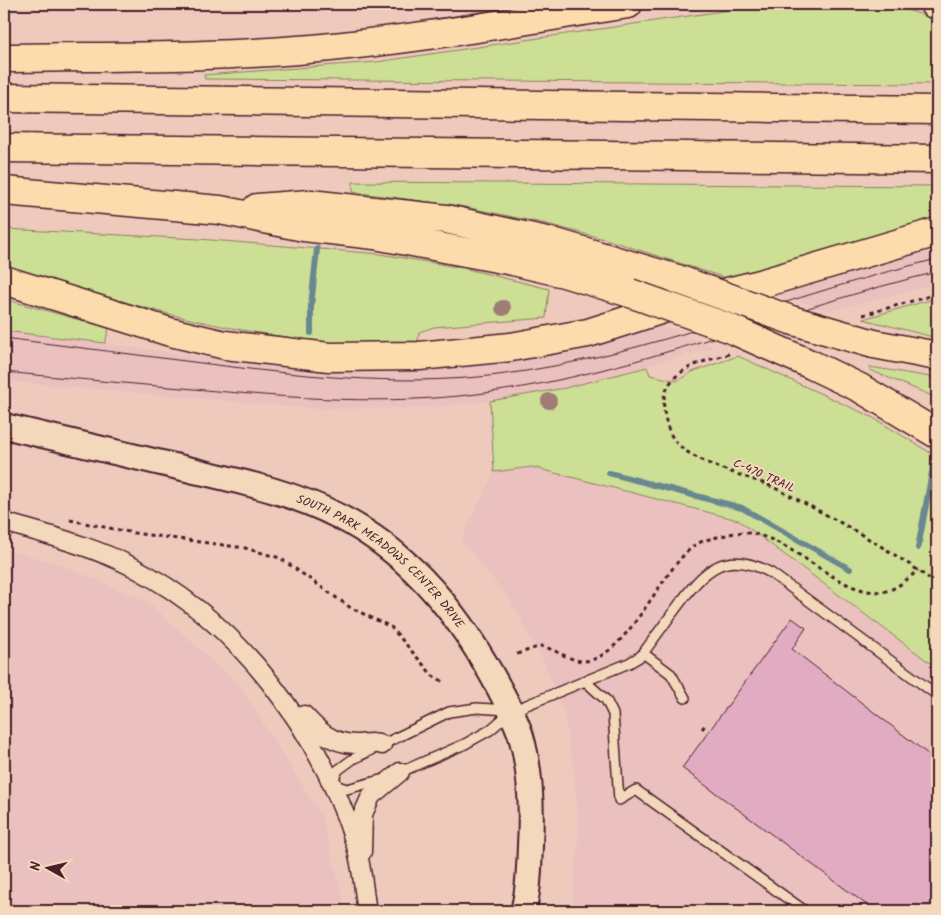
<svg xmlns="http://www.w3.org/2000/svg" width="941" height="915" viewBox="0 0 941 915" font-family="Kalam,sans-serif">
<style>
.built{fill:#eac1be}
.green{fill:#ccdf94;stroke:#8b7f60}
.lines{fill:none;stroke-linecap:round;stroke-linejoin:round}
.stream{stroke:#698791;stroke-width:6}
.building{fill:#e1abc2;stroke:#4a1f2b}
.service-casing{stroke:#4a1f2b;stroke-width:12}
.minor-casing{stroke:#4a1f2b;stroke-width:21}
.secondary-casing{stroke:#4a1f2b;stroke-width:28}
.motorway-casing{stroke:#4a1f2b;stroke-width:31}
.path{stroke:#4a1f2b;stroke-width:3;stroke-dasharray:4 4;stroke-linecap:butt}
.service{stroke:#f4d8bb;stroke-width:9}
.minor{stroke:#f4d8bb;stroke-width:18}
.secondary{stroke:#f4d8bb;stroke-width:24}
.motorway{stroke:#fcdcac;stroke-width:28}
.tram{stroke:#4a1f2b;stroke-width:1}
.motorway-bridge-casing{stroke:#4a1f2b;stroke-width:31;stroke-linecap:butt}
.motorway-bridge{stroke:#fcdcac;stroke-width:28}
.tree{fill:#9f7c76}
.labels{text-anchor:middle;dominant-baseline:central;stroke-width:4;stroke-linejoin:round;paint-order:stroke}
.street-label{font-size:12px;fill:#4a1f2b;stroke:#f4d8bb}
</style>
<rect width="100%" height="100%" fill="#eecabd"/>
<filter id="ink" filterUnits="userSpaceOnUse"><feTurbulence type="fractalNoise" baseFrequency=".02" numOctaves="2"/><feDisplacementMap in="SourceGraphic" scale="10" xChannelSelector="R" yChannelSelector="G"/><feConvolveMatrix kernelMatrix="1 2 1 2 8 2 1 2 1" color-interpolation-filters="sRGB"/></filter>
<g filter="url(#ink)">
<path class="built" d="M937,248V284L830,311L773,293L893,258Z
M661,326L715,347L565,388L490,401L426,408L316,409L4,381V331L208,357L324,368L398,370L433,369L513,361L590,346Z
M532,467L737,520L937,668V911H572L579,831L574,771L564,714L543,660L510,600L461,540L494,472Z
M4,549L57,563L148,602L239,685L322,817L346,911H4Z"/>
<path class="green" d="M770,4H886L937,19V84L205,79L204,75L376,62Z
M353,182L937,186V225L732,280L608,240L547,224L460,206L353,192Z
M4,229L199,239L380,254L463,268L549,289L546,318L434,327L419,332L417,347C341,346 268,337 194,320C130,306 67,283 4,266Z
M937,298V338L863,319Z
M4,299L109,328L105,343L4,331Z
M738,356L872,417L937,457V668L738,520L532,467L494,472L490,401L565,388L647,367L650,375L677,381L692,372Z
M870,367L937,378V398L870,370Z"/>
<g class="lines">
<path class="stream" d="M311,333V306L317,249
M609,473L742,508L850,569
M918,548L935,456"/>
</g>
<path class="building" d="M792,618L806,628L792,649L937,761V911H875L682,768Z"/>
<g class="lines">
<g class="service-casing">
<path id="service" d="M643,653L671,674L685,698
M585,681L606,700L613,714L619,800L636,790L805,911
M398,773L465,744L490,730L512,711L629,663L641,656C653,640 665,623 677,607C705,569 725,548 771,573L937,695
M384,779L347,789L331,784L338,770L353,759L449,712L477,708L507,710"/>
</g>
<g class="minor-casing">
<path id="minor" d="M4,522C47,535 92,546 133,567C240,623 317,727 354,840C362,862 363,888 367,911
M304,715C318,731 332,743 354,744C365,744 372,741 382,745
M362,852L363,814L371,796L400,772"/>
</g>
<g class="secondary-casing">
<g id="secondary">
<path id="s1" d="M4,426C65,440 126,455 187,469C238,481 293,492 340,517C407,551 457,612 493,677C504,697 514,715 521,736C531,771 532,810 530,846C529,867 529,891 523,911"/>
</g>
</g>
<g class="motorway-casing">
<path id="motorway" d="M934,4L937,5
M4,58C102,56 201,58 298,50C409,41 518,21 628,4
M4,98L937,110
M4,148L937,159
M4,191L220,210L304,227L375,235L513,261L564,273L630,293
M257,208L310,204L446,219L556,243L677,279
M4,280L170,332L225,345L329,357L419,356L511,347L588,333L682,303L760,284L937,232
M874,344L937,356
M812,365L860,388L937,434"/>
</g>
<path class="path" d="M863,315L937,294
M729,354C701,362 660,371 664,409C665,420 668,432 675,441C696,466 748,475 777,489C832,517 887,547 937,584
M70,520L134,533L245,548L280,558L351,608L391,627L433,676L444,682
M517,654L541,646C556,649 567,660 583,661C626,661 661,569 694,546C703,539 719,537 730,534C783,521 836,601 886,591C898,588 909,578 918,570
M702,729L706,724"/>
<use href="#service" class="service"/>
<use href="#minor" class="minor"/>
<use href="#secondary" class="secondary"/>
<use href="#motorway" class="motorway"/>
<path class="tram" d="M4,338C67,346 130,354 193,362C294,375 397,387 498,375C649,356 790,294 937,259
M4,372C67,378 131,384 194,389C291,398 388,406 485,393C641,372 785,308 937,272"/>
<g class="motorway-bridge-casing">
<path id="motorway-bridge" d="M677,279L791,320L874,344
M630,293L729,328L812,365"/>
</g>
<use href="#motorway-bridge" class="motorway-bridge"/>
</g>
<g class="tree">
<circle cx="503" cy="308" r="8"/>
<circle cx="549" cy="401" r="8"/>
</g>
</g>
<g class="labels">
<g class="street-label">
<text transform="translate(764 476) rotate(24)">C-470 TRAIL</text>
<text stroke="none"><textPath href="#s1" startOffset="408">SOUTH PARK MEADOWS CENTER DRIVE</textPath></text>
</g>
</g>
<rect width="941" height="915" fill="none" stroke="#f4d8bb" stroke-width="20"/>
<rect x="10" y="10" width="921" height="895" fill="none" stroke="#4a1f2b" stroke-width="2" filter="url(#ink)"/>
<g transform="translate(48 868) rotate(278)" stroke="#f4d8bb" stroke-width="4" paint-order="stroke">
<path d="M0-4L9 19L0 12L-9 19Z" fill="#4a1f2b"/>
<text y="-8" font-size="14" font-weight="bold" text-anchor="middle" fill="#4a1f2b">N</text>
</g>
</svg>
